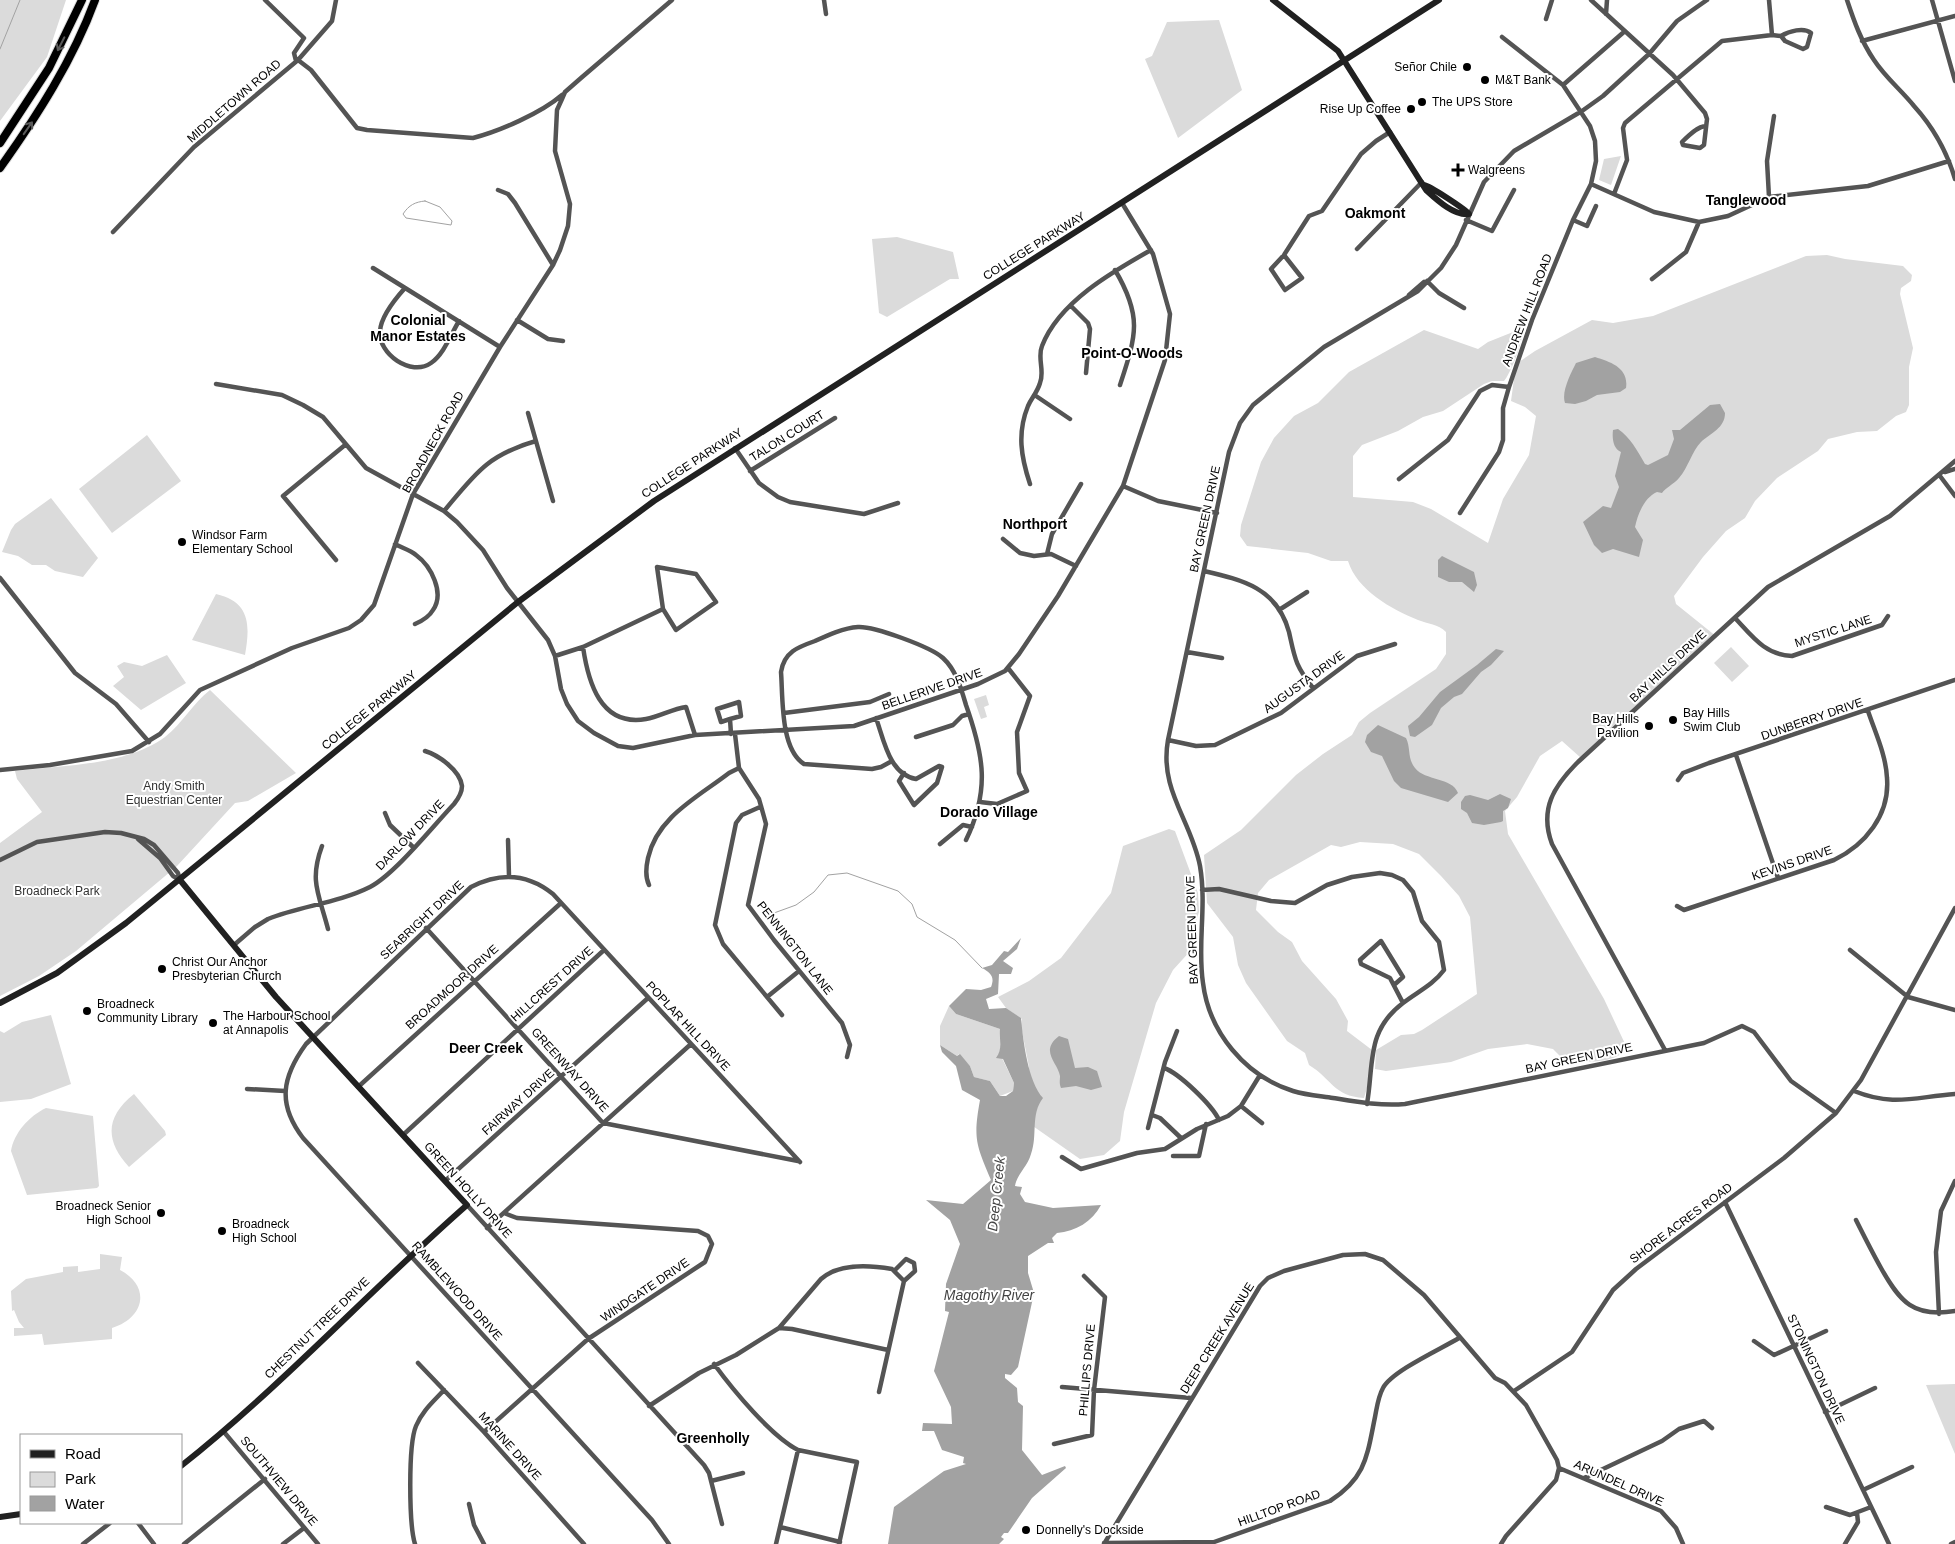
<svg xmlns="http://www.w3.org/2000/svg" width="1955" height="1544" viewBox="0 0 1955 1544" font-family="Helvetica,sans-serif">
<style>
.green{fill:#dbdbdb}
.water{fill:#a2a2a2}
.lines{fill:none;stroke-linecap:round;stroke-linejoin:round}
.stream{stroke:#a2a2a2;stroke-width:1}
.highway-casing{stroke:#dbdbdb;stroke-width:10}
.street{stroke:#545454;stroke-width:4.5}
.secondary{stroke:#212121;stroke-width:6}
.highway{stroke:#000;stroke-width:8}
.oneway{stroke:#595959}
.poi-dot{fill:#000;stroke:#fff;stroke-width:2}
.labels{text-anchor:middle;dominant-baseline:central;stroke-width:4;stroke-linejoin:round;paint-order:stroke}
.poi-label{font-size:12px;fill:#000;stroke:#fff;text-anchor:start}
.street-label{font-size:12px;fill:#000;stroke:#fff}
.park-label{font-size:12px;fill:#323232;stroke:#fff}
.neighbourhood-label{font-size:14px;font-weight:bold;fill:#000;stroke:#fff}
.water-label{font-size:14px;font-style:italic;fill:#434343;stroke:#fff}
</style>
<rect width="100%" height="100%" fill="#fff"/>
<path class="green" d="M0,0H66L47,57L0,121Z
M1219,20L1242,90L1178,138L1145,59L1152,56L1167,22Z
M1621,156L1611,185L1599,180L1604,159Z
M897,237L953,252L959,279H950L887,317L879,313L872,239Z
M1827,255L1845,259L1903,266L1912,275L1911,281L1901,288L1900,294L1913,348L1909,367V405L1906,412L1896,416L1877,431L1857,432L1828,439L1818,451L1777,478L1755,501L1745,518L1726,531L1703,557L1674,596L1676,604L1717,637L1667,677L1581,758L1562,741L1540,756L1517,797L1505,811L1508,834L1604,999L1627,1048C1615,1065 1584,1061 1566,1062L1553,1049L1527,1044L1488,1049L1451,1062L1386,1071L1375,1069L1376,1050L1401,1035L1414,1034L1422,1030L1477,994L1470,917L1459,896L1441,876L1419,854L1393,844L1360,842L1341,847L1331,845L1269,880L1258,893L1256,910L1278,932L1292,942L1302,961L1336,999L1348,1021L1347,1031L1372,1050L1369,1081L1364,1098C1333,1096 1332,1079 1309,1065L1305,1053L1287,1041L1246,983L1238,965L1233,937L1207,903L1204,855L1241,830L1296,775L1323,754L1352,735L1359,722L1370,713L1436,669L1446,654V632C1438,624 1428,624 1418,620C1391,609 1357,590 1348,561H1331L1308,553L1247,546L1240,536L1241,525L1261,462L1274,438L1294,416L1318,403L1349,372L1424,330L1478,349L1488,342L1518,330L1522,333C1523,342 1510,375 1504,381H1492L1484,384L1443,411L1423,417L1398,431L1362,445L1353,456V497L1413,502L1431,509L1488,543L1503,499L1529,455L1536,416L1525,407L1511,401L1516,364L1535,351L1592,320L1613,323L1653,316L1806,256Z
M147,435L181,481L112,533L79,489Z
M51,498L98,558L83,577L55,571L46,565H32L18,556L2,552L11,530L15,524Z
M216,594C251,602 250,626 245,655L192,640Z
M1731,647L1749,666L1732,682L1714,663Z
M167,655L186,683L141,710L113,686L124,677L117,666L124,662L142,666Z
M210,690L296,773L248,801L235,803L177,866L76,951L39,976L0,996V843L42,812L17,779L15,771C63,765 125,766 165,737C182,724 193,703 210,690Z
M986,695L989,705L984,707L987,717L981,719L974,699Z
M1169,829L1175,831L1198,893L1199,912L1195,925L1192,949L1173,970L1156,1003L1124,1112L1120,1141L1104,1155L1080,1159L1030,1124L1029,1067L1021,1026L1022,1019L1006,1008L998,997L1029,981L1061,958L1111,893L1123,846Z
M949,1006L956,1014L1000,1029V1054L1014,1083L1013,1091L1000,1096L990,1081L974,1077L970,1066L959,1054L957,1056L940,1045V1026Z
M51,1015L71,1084L31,1099L0,1102V1031L4,1033L22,1022Z
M134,1094L165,1131L166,1135L129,1167C105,1141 105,1117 134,1094Z
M46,1108L93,1116L99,1186L97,1188L27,1195L11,1151C14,1133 29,1116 46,1108Z
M100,1254L122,1257L120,1270C151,1286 145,1318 112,1328V1339L44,1345L42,1334L14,1336V1328H24L19,1322L14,1310L12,1311L11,1291L26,1279L63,1272V1267L78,1266V1272L100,1269Z
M1955,1384V1454L1926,1385Z"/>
<path class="water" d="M1595,357C1611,362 1629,368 1626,388L1620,392L1597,395L1586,401L1575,404L1565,403C1561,392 1571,373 1576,363Z
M1720,404L1725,413C1725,428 1711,433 1701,442C1692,451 1688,468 1679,478C1674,484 1665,488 1662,493L1657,492C1645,497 1638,513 1635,527L1643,540L1639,557L1613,549L1602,553L1594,545L1583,522L1603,506L1611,508L1619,487L1615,476L1621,452C1613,449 1612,438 1613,430L1618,429C1630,437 1637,450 1645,464L1648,465L1668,455L1674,439L1672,430H1680L1710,405Z
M1442,556L1474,572L1477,585L1474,592L1462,582H1449L1438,577V560Z
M1496,649L1504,651L1491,665L1481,672L1462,694L1454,697L1441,708L1432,725L1415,737L1410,736L1408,726L1419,717L1440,692L1477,665Z
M1378,725L1406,738C1411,748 1407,758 1415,768C1425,781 1452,777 1458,793L1448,802L1401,788L1394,781L1382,756L1371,752L1365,742L1367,735Z
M1500,794L1511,799L1508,808L1503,811V821L1501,822L1484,825L1472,823L1467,813L1461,809V802L1465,796L1470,795L1488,800Z
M1021,938L1017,949L1003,961L1013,968L1011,974H999L998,994L986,999L989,1009L1006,1008L1021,1018C1023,1040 1028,1082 1043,1098C1030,1115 1038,1135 1031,1154C1028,1166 1017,1174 1015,1186L1022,1187L1020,1194L1025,1202L1053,1208L1101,1205C1092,1222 1076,1231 1057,1233L1052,1238L1054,1243H1048L1028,1256V1273L1034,1293L1018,1367L1011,1375L1005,1374V1378L1017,1388L1018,1402L1023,1406L1022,1450L1042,1475L1065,1466L1066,1468L1032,1498L1008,1533H1004L1001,1537L1004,1539L999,1544H888L894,1507L944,1471L966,1464L963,1463L964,1457L942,1450L934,1431H922L923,1423L952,1424L951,1407L934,1371L949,1312L945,1311L946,1284L960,1244L950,1220L926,1200L963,1204L991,1180C976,1144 973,1139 980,1100L962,1090L956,1066L942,1052L940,1045L957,1056L960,1054L970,1066L974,1077L990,1081L1000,1096H1006L1013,1091L1014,1083L1003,1059L996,1058C1003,1049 999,1040 1000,1029L956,1014L949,1006L966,989L981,990L991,987C995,977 991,973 982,968L992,965L1004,951L1008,952Z
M1059,1036L1068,1039L1075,1068L1088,1067L1097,1071L1102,1087L1091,1090L1076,1086L1061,1088C1059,1083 1060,1081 1060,1076C1058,1063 1039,1051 1059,1036Z"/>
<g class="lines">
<path class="stream" d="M0,49L20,0
M425,201L440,207L452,221L451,225L406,218L403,214C409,205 415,202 425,201Z
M774,913L796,905L814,892L828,875L847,873L898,891L912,904L917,917L955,940L982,968"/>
<g class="highway-casing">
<path id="highway" d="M0,143L49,68L82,0
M0,168C37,116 73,60 95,0"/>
</g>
<path class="street" d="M265,0L304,38L294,53L296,61
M824,0L826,14
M1591,0L1673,75L1705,113L1707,119L1704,145L1700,148L1683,145L1682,142C1688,136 1698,126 1706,126
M1707,0L1677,21L1649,54L1603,96L1582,111L1514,151L1484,182L1456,245L1441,268L1418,291L1324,347L1253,405L1240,423L1229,452L1168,740C1159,790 1191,820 1200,866C1207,907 1197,945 1203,983C1209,1032 1245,1076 1293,1091C1306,1095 1320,1096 1333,1098C1358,1102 1380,1106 1405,1104L1704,1043L1742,1026L1754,1032L1791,1081L1836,1113
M1847,0C1854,21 1861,41 1874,60C1885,77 1901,90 1914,106C1933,127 1947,152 1955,179
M1932,0L1955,81
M1606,14L1607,0
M1546,19L1552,0
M1772,35L1781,36L1785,41L1803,49L1807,47L1811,33C1804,27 1789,31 1781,36
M1862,41L1955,16
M298,60L311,70L357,128L367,130L473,138C500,131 541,113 562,95
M1563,85L1625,31
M1591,184L1654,212L1699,222L1728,216L1769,197L1868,186L1949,161
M498,190L508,194L515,203L553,265
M1614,194L1627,160L1623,128L1625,123L1722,41L1772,35L1769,0
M1769,197L1767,161L1774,116
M1466,220L1492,231L1514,190
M1573,220L1587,226L1596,206
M113,232L194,147L298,60L332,21L336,0
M1357,249L1422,182
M1284,255L1302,278L1285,290L1271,269L1284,255L1309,216L1322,211L1361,154L1376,141L1390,132
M373,268L500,347
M1115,270C1143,317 1136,336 1120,385
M1652,279L1686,252L1699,222
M1427,281L1439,293L1464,308
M405,288C396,298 381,317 380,331C378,354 411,377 431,363C444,354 451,334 459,321
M1409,295L1424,282
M1071,306L1088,323L1090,329L1086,373
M517,320L548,339L563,341
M216,384L282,395L303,405L323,417L366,468L444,511L457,522L483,550L507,588L548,640L555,656L561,689L567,704L578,721L594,733L618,746L633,748L695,735L854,726L978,684L1005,671L1019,654L1058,596L1123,486L1165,360L1170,314L1153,254L1122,203
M1036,396L1070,419
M528,413L553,501
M735,448L759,483L778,497L790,502L864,514L898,503
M750,471L835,418
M1945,472L1955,469
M1940,476L1955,496
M1399,479L1448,440L1480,391L1492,385L1509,387
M1030,484C1021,457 1017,433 1028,406C1032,397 1037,393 1040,383C1045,371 1037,358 1042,346C1059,302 1112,272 1151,250
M1123,486L1158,501L1217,513
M444,511C475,474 487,455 536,441
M1460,513L1499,452L1503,440V408L1509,387L1532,320L1573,220L1591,184L1596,161L1595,141L1590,126L1563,85L1502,37
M1003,539L1020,553L1034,556L1051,554L1076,566
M395,544C402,548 410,550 416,555C431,566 445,593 433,610C429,617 422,621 415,624
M1047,554L1052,534L1081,484
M336,560L283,496L345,445
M657,567L696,574L716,602L676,630L663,609Z
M1204,571C1243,580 1277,588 1289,632C1295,659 1295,665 1313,688
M0,578L75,673L116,704L149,742
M1279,610L1307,592
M1735,618C1752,636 1765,655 1792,656L1882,625L1888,616
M583,647C588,681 600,727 646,719C659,717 672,709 686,707L695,735
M1187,652L1222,658
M555,656L583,647L663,609
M784,713L870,702L889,694
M876,718C884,740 889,774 916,779L939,766L942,767L937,783L914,805L899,781L904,773
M730,719L721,722L717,709L739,702L741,716L730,719L731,734
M735,734L739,768L759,799L766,824L748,905L774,940L842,1023L850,1045L847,1057
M916,737L953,725L962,716L969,714
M1168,740L1196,746L1215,745L1281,713L1357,656L1395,644
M1736,755L1778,878
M892,761L881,767L872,769L804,764C780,749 783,697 781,672C784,652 798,647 815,641C828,635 843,628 858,627C874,626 931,647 943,658C956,670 961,688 966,705C984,756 990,790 966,840
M0,770L50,765L132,751L160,734L200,690L292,648L349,628L361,620L374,605L413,494L500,347L553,265L560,250L568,226L570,204L555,151L557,110L562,99L565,92L581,78L672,0
M1678,780L1683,773L1709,763L1955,680
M980,802L997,804L1027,791L1019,773L1017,732L1030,696L1008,668
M760,807L742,815L736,823L715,925L723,944L782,1015
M385,813L390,825L413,847
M138,839L160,858L173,876L180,880
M508,840L509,876
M940,844L963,825L972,827
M322,846C309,881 319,894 328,929
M0,860L37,842L105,832L121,833L144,839L154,845L178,873L180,880
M649,885C645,877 646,867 648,858C657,817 698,797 729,773L739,768
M1202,890L1219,889L1271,901L1295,903L1327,885L1352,877L1380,873L1392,875L1403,880L1413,892L1422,921L1439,942L1444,970C1433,985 1417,992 1403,1003C1366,1031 1374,1063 1367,1104
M1677,906L1684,910L1834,860C1865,845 1890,815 1887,778C1886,755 1875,732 1868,711
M426,928L603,1123L798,1161
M234,945L255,927L268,919C300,906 338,903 370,887C395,874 433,826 454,804C458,799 462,793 462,786C460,770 438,755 425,751
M1850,950L1908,997L1955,1010
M1394,985L1403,977L1381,941L1360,960L1361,964L1390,978L1403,1003
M767,997L799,971
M1665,1050L1552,844C1539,809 1554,786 1578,762L1768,587L1890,516L1955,461
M1164,1068C1179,1073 1212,1105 1219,1120
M358,1087L561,903
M247,1089L285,1091
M1854,1091C1894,1107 1914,1097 1955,1094
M1241,1106L1262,1123
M1152,1115L1160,1118L1181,1138
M1148,1128L1165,1062L1177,1031
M403,1135L604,950
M1173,1156H1199L1206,1124
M1062,1157L1081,1169L1137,1153L1165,1149L1197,1129L1228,1116L1241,1106L1260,1075
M445,1181L648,998
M1725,1202L1889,1544
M467,1205L704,1465L709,1473L722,1524
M1856,1220C1864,1236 1872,1252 1881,1268C1900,1302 1914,1318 1955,1311
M487,1228L691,1044
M895,1270L906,1259L914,1263L915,1271L904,1281
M1939,1314L1936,1252L1941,1211L1955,1181
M779,1328L792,1329L888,1350
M1754,1341L1774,1355L1826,1331
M418,1363L484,1432L584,1544
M714,1364C733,1390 771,1436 798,1450L857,1462L839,1544
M1062,1387L1191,1398
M1514,1391L1572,1352L1613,1290L1636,1269L1784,1158L1836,1113L1861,1080L1955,908
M649,1406L699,1373L736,1355L779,1328L821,1279C839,1263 869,1265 892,1269L904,1281L879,1392
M1825,1412L1875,1388
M224,1432L318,1544
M484,1432L588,1339L705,1262L712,1244L708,1236L698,1231L517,1218L504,1213
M1054,1444L1092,1435L1094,1390L1105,1297L1084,1276
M1559,1468L1661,1511L1676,1528L1683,1544
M1584,1478L1662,1441L1679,1429L1704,1421L1712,1428
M711,1481L743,1473
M1863,1490L1912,1467
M469,1504L474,1525L484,1544
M1826,1507L1850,1515L1871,1507
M138,1523L154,1544
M780,1527L840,1542
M1104,1543L1214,1542L1330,1501C1366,1478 1367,1456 1375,1417C1377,1407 1378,1397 1383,1388C1392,1371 1441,1349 1459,1338
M83,1544L110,1523
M184,1544L265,1479
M283,1544L304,1528
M415,1544C409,1525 408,1445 416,1426C422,1411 434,1401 444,1390
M669,1544L652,1520L303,1138C277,1104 282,1077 306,1044L471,887C500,872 527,873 553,894L800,1162
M776,1544L798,1450
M1104,1544L1260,1286L1268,1278L1284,1271L1343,1255L1365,1254L1383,1260L1424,1295L1495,1378L1505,1383L1526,1405L1557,1460L1559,1468L1556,1480L1506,1536L1501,1544
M1845,1544L1858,1522L1857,1513
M1951,1544L1955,1542"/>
<path class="secondary" d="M1273,0L1338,51L1426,190C1437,200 1454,216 1469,214
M1424,185C1430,186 1465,209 1469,214
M180,880L276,997L467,1205C370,1290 282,1386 181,1466
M0,1003L57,973L126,923L518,602L654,501L1439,0
M0,1517L21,1514"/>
<use href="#highway" class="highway"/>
</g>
<defs><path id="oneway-shaft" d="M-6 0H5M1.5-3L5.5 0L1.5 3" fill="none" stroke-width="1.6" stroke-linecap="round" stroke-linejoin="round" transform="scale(1.25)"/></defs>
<g class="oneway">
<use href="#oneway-shaft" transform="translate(61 44) rotate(117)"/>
<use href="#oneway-shaft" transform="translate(28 128) rotate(-55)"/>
</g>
<g class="poi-dot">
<circle cx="1467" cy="67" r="5"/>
<circle cx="1485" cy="80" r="5"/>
<circle cx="1422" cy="102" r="5"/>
<circle cx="1411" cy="109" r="5"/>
<path d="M1455.5 162.5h5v5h5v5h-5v5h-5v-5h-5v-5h5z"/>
<circle cx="182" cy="542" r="5"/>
<circle cx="1673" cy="720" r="5"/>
<circle cx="1649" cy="726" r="5"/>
<circle cx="162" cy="969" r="5"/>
<circle cx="87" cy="1011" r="5"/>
<circle cx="213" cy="1023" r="5"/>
<circle cx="161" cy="1213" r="5"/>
<circle cx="222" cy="1231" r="5"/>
<circle cx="1026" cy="1530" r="5"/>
</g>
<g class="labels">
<g class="poi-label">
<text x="1457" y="67" text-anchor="end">Señor Chile</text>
<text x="1495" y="80">M&amp;T Bank</text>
<text x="1432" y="102">The UPS Store</text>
<text x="1401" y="109" text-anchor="end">Rise Up Coffee</text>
<text x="1468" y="170">Walgreens</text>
<text x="192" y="535">Windsor Farm<tspan x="192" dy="14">Elementary School</tspan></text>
<text x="1683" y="713">Bay Hills<tspan x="1683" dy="14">Swim Club</tspan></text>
<text x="1639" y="719" text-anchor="end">Bay Hills<tspan x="1639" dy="14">Pavilion</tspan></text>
<text x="172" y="962">Christ Our Anchor<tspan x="172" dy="14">Presbyterian Church</tspan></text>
<text x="97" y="1004">Broadneck<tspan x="97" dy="14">Community Library</tspan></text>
<text x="223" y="1016">The Harbour School<tspan x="223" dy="14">at Annapolis</tspan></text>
<text x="151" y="1206" text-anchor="end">Broadneck Senior<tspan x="151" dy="14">High School</tspan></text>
<text x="232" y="1224">Broadneck<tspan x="232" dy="14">High School</tspan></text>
<text x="1036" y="1530">Donnelly's Dockside</text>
</g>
<g class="street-label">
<text transform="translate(234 101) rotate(-41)">MIDDLETOWN ROAD</text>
<text transform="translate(1034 246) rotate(-32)">COLLEGE PARKWAY</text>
<text transform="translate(1527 310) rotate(-69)">ANDREW HILL ROAD</text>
<text transform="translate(787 436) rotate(-32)">TALON COURT</text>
<text transform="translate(433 442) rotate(-61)">BROADNECK ROAD</text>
<text transform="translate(692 463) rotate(-33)">COLLEGE PARKWAY</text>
<text transform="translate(1205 519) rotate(-78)">BAY GREEN DRIVE</text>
<text transform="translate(1833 631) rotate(-18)">MYSTIC LANE</text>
<text transform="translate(1668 666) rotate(-43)">BAY HILLS DRIVE</text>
<text transform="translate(1304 682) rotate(-36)">AUGUSTA DRIVE</text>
<text transform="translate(932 689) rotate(-19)">BELLERIVE DRIVE</text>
<text transform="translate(369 710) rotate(-39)">COLLEGE PARKWAY</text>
<text transform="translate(1812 719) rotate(-19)">DUNBERRY DRIVE</text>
<text transform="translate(410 835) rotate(-46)">DARLOW DRIVE</text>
<text transform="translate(1792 863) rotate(-19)">KEVINS DRIVE</text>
<text transform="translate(422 920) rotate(-43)">SEABRIGHT DRIVE</text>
<text transform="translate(1192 930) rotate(-92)">BAY GREEN DRIVE</text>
<text transform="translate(795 948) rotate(52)">PENNINGTON LANE</text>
<text transform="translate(552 984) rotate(-42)">HILLCREST DRIVE</text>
<text transform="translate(452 987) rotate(-42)">BROADMOOR DRIVE</text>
<text transform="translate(688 1026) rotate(47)">POPLAR HILL DRIVE</text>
<text transform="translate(1579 1058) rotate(-12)">BAY GREEN DRIVE</text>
<text transform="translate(570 1070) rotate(48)">GREENWAY DRIVE</text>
<text transform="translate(518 1102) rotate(-42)">FAIRWAY DRIVE</text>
<text transform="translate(468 1190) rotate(48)">GREEN HOLLY DRIVE</text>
<text transform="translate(1681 1223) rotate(-37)">SHORE ACRES ROAD</text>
<text transform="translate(645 1290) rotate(-34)">WINDGATE DRIVE</text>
<text transform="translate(457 1291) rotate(48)">RAMBLEWOOD DRIVE</text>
<text transform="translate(317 1328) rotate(-44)">CHESTNUT TREE DRIVE</text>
<text transform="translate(1217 1338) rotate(-58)">DEEP CREEK AVENUE</text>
<text transform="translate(1816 1369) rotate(65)">STONINGTON DRIVE</text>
<text transform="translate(1087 1370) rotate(-85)">PHILLIPS DRIVE</text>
<text transform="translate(510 1446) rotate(48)">MARINE DRIVE</text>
<text transform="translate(279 1481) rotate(50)">SOUTHVIEW DRIVE</text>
<text transform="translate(1619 1483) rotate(24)">ARUNDEL DRIVE</text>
<text transform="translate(1279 1508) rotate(-20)">HILLTOP ROAD</text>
</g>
<g class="park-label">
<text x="174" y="786">Andy Smith<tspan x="174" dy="14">Equestrian Center</tspan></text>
<text x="57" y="891">Broadneck Park</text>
</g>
<g class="neighbourhood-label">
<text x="1746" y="200">Tanglewood</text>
<text x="1375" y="213">Oakmont</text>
<text x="418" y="320">Colonial<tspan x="418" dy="16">Manor Estates</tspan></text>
<text x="1132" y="353">Point-O-Woods</text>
<text x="1035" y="524">Northport</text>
<text x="989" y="812">Dorado Village</text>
<text x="486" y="1048">Deer Creek</text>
<text x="713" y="1438">Greenholly</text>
</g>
<g class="water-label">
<text transform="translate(996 1194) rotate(-84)">Deep Creek</text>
<text x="989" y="1295">Magothy River</text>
</g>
</g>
<rect x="20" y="1434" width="162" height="90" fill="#ffffff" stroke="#999999"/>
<rect x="30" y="1450" width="25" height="8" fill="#212121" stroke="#999999"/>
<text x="65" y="1459" font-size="15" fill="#000000">Road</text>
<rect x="30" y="1472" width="25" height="15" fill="#dbdbdb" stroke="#999999"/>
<text x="65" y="1484" font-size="15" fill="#000000">Park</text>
<rect x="30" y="1496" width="25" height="15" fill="#a2a2a2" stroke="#999999"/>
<text x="65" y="1509" font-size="15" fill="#000000">Water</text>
</svg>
